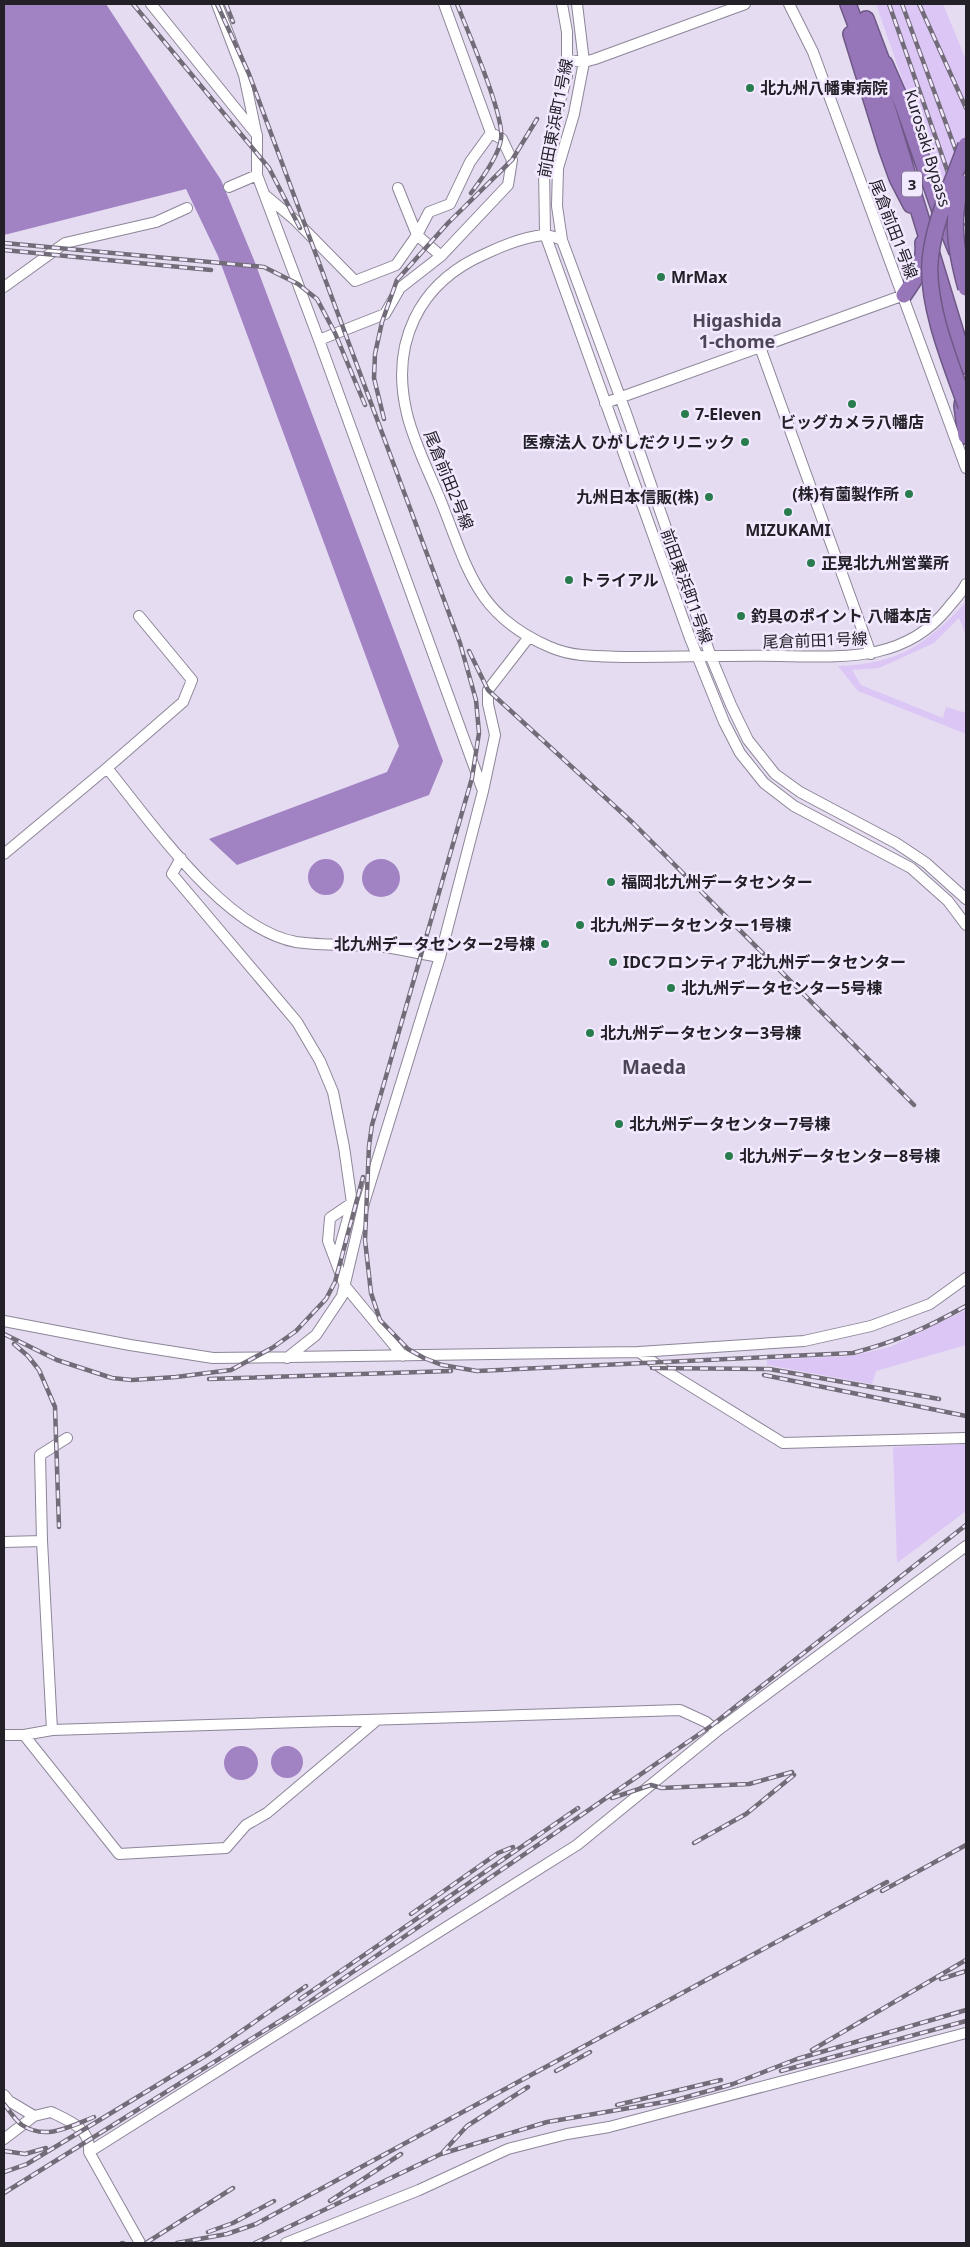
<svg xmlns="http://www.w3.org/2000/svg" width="970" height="2247" viewBox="0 0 970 2247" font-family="'Noto Sans','Noto Sans JP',sans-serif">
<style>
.green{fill:#dbc6f6}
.water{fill:#a182c3}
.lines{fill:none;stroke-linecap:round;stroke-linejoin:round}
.minor-casing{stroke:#8d8598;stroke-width:12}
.highway-casing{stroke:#6e5886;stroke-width:18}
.minor{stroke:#fff;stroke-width:10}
.highway{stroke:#9676b9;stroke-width:15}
.rail-casing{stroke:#726c79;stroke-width:4.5}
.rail{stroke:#f2e9ff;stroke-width:2.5;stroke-dasharray:8;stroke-linecap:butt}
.highway-bridge-casing{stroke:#6e5886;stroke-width:18;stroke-linecap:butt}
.highway-bridge{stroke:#9676b9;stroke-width:15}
.poi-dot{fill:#297c4e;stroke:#f2e9ff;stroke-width:2}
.labels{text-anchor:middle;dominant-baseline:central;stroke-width:5;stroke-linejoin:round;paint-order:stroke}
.shield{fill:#f2e9ff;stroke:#615c68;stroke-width:1}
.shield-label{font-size:15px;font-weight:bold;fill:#232028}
.poi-label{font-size:16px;font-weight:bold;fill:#232028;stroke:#f2e9ff;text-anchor:start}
.street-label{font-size:16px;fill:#232028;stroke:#f2e9ff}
.neighbourhood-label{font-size:18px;font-weight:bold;fill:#4d4657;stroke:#f2e9ff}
.quarter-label{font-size:19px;font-weight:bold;fill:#4d4657;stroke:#f2e9ff}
</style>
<rect width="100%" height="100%" fill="#e5dcf1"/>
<path class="green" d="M876,4H943L966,60V194L939,185Z
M966,602V635L959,618L934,643L879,668L852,670L861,685L943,718L946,707L966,713V734L858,691L838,666C898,664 926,645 966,602Z
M966,1310V1345L876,1371L872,1384L767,1365V1360L851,1356L890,1347Z
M966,1444V1511L897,1563L893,1447Z"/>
<path class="water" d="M4,4H106L221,180L254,260L443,761L429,795L237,865L209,839L387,772L399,746L218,256L186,189L4,235Z
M362 878a19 19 0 1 1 38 0a19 19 0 1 1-38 0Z
M308 877a18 18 0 1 1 36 0a18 18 0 1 1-36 0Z
M271 1762a16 16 0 1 1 32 0a16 16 0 1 1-32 0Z
M224 1763a17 17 0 1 1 34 0a17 17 0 1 1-34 0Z"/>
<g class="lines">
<g class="minor-casing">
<path id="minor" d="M151,4L257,135V175L319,340L483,791
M217,4L244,75L256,132
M562,4L567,32V76L547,148L544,167L545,234L690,638L724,722L740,753L764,783L794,806L911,868L948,901L966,925
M577,4L584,62L574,114L558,168L557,206L562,240L626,413L711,657L731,705L748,740L775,774L800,792L896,843L926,863L966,899
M789,4L813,52L966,468
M568,60L584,62L595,59L745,4
M229,187L257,175
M265,195L295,220L355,281L396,265L417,235L398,188
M562,240C556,238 549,234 543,235C524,237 502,246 485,254C418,283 390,344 407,414C414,443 429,472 440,499C468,568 475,615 550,647C574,658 604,656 630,657C680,657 731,655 781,656C843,657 905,662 948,608C954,600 962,593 966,584
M441,256L417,235L429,212L450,204L470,162L491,133
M4,287L65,243L156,222L187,208
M319,340L385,314L400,288L441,256L508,185L512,160L502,139L491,133L444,4
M760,347L871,654
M605,403L904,295
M107,768L183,702L192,680L139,616
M4,854L107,768C152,823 224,929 296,942C322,946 350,944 376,946C397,948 419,954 440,957
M181,858L172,874L297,1022L320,1061L333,1092L344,1147L352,1203L336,1261
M352,1203L330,1218L328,1241L345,1286L403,1356
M4,1321L130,1345L213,1358L639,1352L804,1341L871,1326L930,1304L966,1278
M639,1352L663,1369L783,1443L966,1438
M287,1358L316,1335L342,1296L364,1203L440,957L483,791L495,735L488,704V690L529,637
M42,1541L40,1455L67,1438
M4,1542L42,1541L52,1730
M4,1735H24L52,1730L680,1710L706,1722L717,1731
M24,1735L119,1854L226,1848L246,1825L267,1813L376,1721
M4,2095L9,2101L34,2116L51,2112C70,2121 91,2129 89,2152L140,2243
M4,2139L34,2116
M89,2152L577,1845L717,1731L966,1546
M286,2243L419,2190L508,2149L567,2134L609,2127L966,2033"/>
</g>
<g class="highway-casing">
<path id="highway" d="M848,4L888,110L966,366
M866,19L887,75
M851,34L887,150L897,178L911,205
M885,64L903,105L940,211L956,250
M904,295C916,278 925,265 923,243
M964,394L962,406L966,436"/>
</g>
<use href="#minor" class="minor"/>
<use href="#highway" class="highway"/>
<g class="rail-casing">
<path id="rail" d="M133,4L269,168L300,228
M217,4L249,74L460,643L476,700L479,733L472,778L372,1125L369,1146L365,1240L371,1293L380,1320L408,1349L424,1358L442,1365L477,1371L853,1353C898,1341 926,1328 966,1306
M226,4L233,22
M457,4C467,30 505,116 501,139C499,155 481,180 471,193
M889,4L966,224
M902,4L966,178
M919,4L966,108
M4,243L264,267L298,284L317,299L335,333L365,405
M4,250L211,270
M384,419L374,378L375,354L382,322L397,280L448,223L512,160L537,119
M469,651L488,690L633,823L914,1105
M4,1334L57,1360L112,1378L132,1380L176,1377L231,1370L272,1348L296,1331L326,1299L335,1282L363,1177
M14,1344L28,1356L39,1370L55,1407L59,1527
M652,1368L769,1369L939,1399
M764,1375L966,1416
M209,1379L451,1371
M612,1798L651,1785L662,1788L749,1784L792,1772
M694,1843L746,1814L794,1775
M882,1891L966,1845
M411,1914L498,1853L513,1847
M941,1979L966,1971
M300,1999L578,1808
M812,2050L966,1960
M556,2071L590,2052
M781,2071L966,2021
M4,2104C9,2110 15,2120 22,2125C46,2141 71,2126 94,2117
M617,2105L721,2080
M4,2151L25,2154L46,2148
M443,2152L467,2126L528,2087
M4,2172L27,2164L210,2053L306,1986
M4,2193L296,2011L711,1726L966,1525
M330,2201L401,2154
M208,2232L233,2223L274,2201
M122,2243H123
M146,2243L233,2188
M177,2243L227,2234L256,2224L887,1882
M255,2243L441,2154L547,2122L676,2100L733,2084L797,2059L966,2010"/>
</g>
<use href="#rail" class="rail"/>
<g class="highway-bridge-casing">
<path id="highway-bridge" d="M966,145C953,182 933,222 930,262C927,307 951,364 966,406
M962,183C950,218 956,252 966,288"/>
</g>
<use href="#highway-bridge" class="highway-bridge"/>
</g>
<g class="poi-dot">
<circle cx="750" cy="88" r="5"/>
<circle cx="661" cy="277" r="5"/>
<circle cx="852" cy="404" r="5"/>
<circle cx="685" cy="414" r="5"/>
<circle cx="745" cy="442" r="5"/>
<circle cx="909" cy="494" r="5"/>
<circle cx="709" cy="497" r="5"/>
<circle cx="788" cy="512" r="5"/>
<circle cx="811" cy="563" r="5"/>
<circle cx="569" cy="580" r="5"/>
<circle cx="741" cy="616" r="5"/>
<circle cx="611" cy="882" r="5"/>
<circle cx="580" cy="925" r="5"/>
<circle cx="545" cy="944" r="5"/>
<circle cx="613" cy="962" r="5"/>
<circle cx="671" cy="988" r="5"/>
<circle cx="590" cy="1033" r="5"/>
<circle cx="619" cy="1124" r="5"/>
<circle cx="729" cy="1156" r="5"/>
</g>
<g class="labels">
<rect class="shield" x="902" y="171.5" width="20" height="25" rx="4"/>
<g class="shield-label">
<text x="912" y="184">3</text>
</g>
<g class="poi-label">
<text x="760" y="88">北九州八幡東病院</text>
<text x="671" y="277">MrMax</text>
<text x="695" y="414">7-Eleven</text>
<text x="852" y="422" text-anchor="middle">ビッグカメラ八幡店</text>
<text x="735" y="442" text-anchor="end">医療法人 ひがしだクリニック</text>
<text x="899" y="494" text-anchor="end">(株)有薗製作所</text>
<text x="699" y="497" text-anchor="end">九州日本信販(株)</text>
<text x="788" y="530" text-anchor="middle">MIZUKAMI</text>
<text x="821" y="563">正晃北九州営業所</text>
<text x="579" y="580">トライアル</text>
<text x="751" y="616">釣具のポイント 八幡本店</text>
<text x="621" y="882">福岡北九州データセンター</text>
<text x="590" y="925">北九州データセンター1号棟</text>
<text x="535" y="944" text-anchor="end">北九州データセンター2号棟</text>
<text x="623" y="962">IDCフロンティア北九州データセンター</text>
<text x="681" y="988">北九州データセンター5号棟</text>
<text x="600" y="1033">北九州データセンター3号棟</text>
<text x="629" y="1124">北九州データセンター7号棟</text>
<text x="739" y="1156">北九州データセンター8号棟</text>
</g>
<g class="street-label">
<text transform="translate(555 118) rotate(-79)">前田東浜町1号線</text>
<text transform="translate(928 148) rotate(73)">Kurosaki Bypass</text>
<text transform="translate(894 229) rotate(69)">尾倉前田1号線</text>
<text transform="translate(449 480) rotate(68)">尾倉前田2号線</text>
<text transform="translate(687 586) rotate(70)">前田東浜町1号線</text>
<text transform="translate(815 640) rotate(-2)">尾倉前田1号線</text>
</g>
<g class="neighbourhood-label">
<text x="737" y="320">Higashida<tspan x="737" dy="21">1-chome</tspan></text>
</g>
<g class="quarter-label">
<text x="654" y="1067">Maeda</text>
</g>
</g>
<rect width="970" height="2247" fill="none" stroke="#232028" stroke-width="10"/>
</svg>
